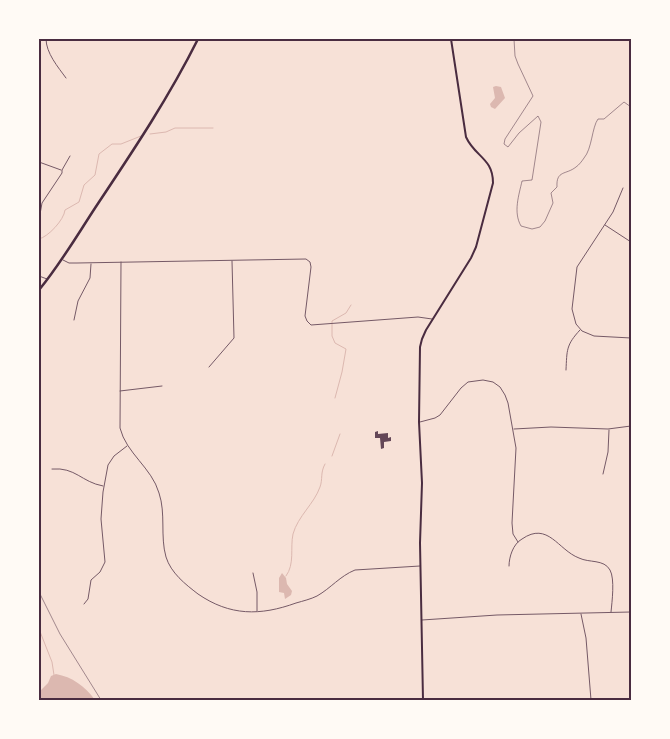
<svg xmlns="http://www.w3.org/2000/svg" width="670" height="739" viewBox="0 0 670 739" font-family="Rubik,sans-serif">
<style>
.water{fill:#dcb8b0}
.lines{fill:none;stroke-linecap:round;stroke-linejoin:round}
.stream{stroke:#dcb8b0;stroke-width:1}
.building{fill:#644757}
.path{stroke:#4a2c40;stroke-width:0.5}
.minor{stroke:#755966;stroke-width:1}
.secondary{stroke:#4a2c40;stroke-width:2}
.primary{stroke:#4a2c40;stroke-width:2.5}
.neatline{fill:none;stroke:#4a2c40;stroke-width:2}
</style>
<rect width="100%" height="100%" fill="#f7e1d7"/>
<path class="water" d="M496,86L501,87L505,98L495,109L491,107L490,104L495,98L493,87Z
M282,573L286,578L287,584L292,591L291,595L285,599L284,593L279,592V578Z
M56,674C72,677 85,686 95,700H40L39,692L48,683L51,676Z"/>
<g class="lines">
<path class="stream" d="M150,134L166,132L175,128H213
M39,239C48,237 64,220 65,210L79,202L84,185L95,175L99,154L112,144H121L141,136
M39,284V285
M335,398L342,372L346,349L335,343L332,336V321L346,313L351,305
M332,456L340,434
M286,576C295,564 290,548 293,534C298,516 314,504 320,487C323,479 320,473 325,464
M39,629L52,662L54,675"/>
</g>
<path class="building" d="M378,431V434L388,433V438L391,437V441L384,442V448L381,449L380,438H375V432Z"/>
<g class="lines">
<path class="path" d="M514,39L515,56L518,64L533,96L505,139L504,144L508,147L519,133L538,116L541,122L532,180L522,181C519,195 513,212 521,226L532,229L540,227L545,221L553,203L551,193L557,187C556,170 566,175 576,167C579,165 582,161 584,158C592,149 592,127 598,119H604L624,102L631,107
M39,592L60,634L101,700"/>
<path class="minor" d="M46,39C46,53 58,67 66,78
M39,162L61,170
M623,188L613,212L577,267L572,309L576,324L582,331L594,336L631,338
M39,220L42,203L62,173V170L70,156
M605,225L631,242
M63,260L69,263H77L306,259L310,262L311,267L305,316L307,321L311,325L418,317L432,319
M121,262L120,428C126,453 152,468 159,493C166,514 160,536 166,557C171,573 185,584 198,594C230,616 260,616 296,603C303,601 311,599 317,596C331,588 340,576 355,570L420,566
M39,276L47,279
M74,320L78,301L90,278L91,264
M209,367L234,338L232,261
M566,370C567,350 566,345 580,330
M120,391L162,386
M420,422L435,418L440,415L461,388L468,382L483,380L493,382L500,387L505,395L508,403L516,448L512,523L513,534L518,542
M514,429L551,427L608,429L631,426
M52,469C76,467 81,482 103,486
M603,474L608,452L609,430
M509,566C509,557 513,544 522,539C548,521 558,550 579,558C589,563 604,559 610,570C615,579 612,602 611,612
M253,573L257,592V611
M84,604L88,599L91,580L100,572L105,562L101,519L103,492L108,465L114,456L127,446
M581,614L586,638L591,700
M422,620L497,615L631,612"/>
<path class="secondary" d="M423,700L420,543L422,483L419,422L420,347L422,339L426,330L471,258L476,247L493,183C493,158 475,157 466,137L451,39"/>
<path class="primary" d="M39,290C62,262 79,232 99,202C135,148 169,97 198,39"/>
</g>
<rect width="670" height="739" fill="none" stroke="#fffaf5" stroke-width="80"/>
<rect x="40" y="40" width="590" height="659" class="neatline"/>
</svg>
